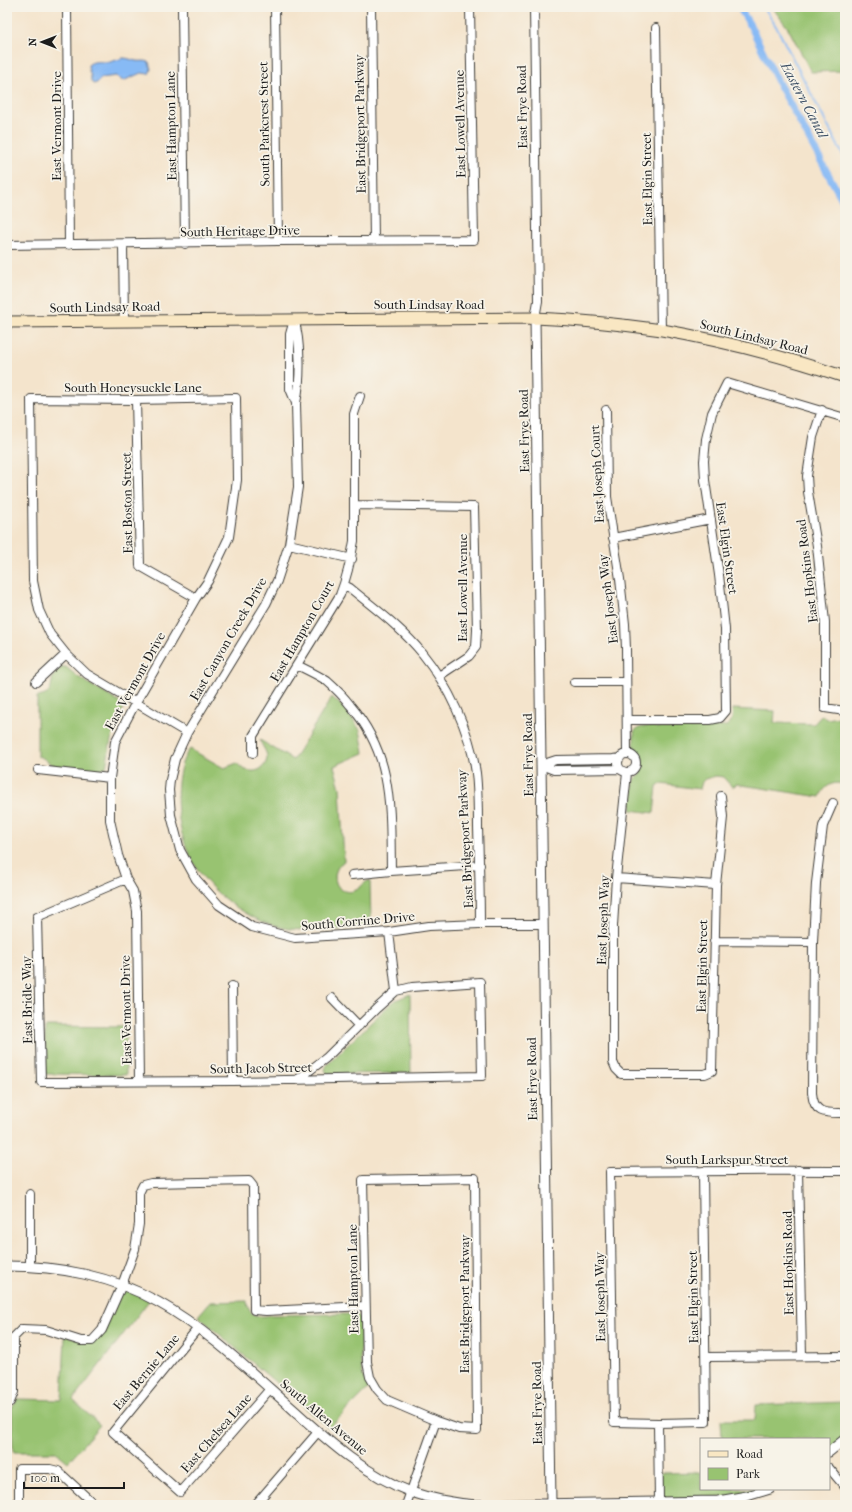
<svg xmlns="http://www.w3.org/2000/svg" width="852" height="1512" viewBox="0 0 852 1512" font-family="'IM FELL French Canon',serif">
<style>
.green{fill:#98c371;stroke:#5a7046}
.water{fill:#87baf5;stroke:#526b88}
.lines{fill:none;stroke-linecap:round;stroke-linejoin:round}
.stream{stroke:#87baf5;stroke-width:2}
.canal{stroke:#87baf5;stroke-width:7}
.minor-casing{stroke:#3c3a36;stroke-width:10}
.tertiary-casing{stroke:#3c3a36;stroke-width:11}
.secondary-casing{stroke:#3c3a36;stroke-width:13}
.minor{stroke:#fff;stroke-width:8}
.tertiary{stroke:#fff;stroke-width:9}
.secondary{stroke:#f9e7c3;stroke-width:11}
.labels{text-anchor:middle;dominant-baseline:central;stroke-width:3.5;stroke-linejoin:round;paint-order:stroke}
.street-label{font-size:13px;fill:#1c1c1c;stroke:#f7f3e8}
.water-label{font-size:14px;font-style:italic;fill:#415368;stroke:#f7f3e8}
</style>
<rect width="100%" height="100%" fill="#f7f3e8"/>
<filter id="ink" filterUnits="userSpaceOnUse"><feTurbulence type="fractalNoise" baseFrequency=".025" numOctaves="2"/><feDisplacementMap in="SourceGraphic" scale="8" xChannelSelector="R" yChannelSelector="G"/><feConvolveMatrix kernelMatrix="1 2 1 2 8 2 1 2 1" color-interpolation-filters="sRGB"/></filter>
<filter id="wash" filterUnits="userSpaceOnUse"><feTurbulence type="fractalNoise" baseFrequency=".012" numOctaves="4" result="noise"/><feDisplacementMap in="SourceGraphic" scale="16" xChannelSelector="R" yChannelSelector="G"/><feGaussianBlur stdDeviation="0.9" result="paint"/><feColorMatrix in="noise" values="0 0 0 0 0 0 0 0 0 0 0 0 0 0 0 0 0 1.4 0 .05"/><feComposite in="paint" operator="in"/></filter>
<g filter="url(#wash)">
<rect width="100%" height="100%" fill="#f4e4cc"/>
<path class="green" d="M772,7H845V71L811,72L788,28Z
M61,667H66L78,677L122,704L123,709L111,740L106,767L100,771L57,768C49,765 47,758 37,756V697C53,695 50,688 53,677C54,673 58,670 61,667Z
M332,697L346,710L360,730L364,753L334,766L340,788L344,861C328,872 335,896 354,891C361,889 363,882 370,880L371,926C344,927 316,932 289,929C273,927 257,920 244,912C206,890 183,857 178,813C176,795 177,763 190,749L224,768L237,763C245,775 265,774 267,758C267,751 262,747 260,740L293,760Z
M732,709L775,711L774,723L814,724L822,715L827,719L845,716V785C834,780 824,786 820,797L742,785L737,784L732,787L723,777L716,776L705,779L702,782L700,789L661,784L657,787L654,813L631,810L634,780L640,773L642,765L641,759L635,751L634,747V731C640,726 650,725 658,728H697C708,721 736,738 732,709Z
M410,994L411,1073L331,1074L327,1073L325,1070L326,1066L386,1008L396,1000Z
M45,1026L126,1027V1075L45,1074Z
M122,1285L151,1298L73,1400L100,1425L68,1462L56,1452H13L12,1408L18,1399L62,1400L65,1336L92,1341Z
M247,1301C248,1316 258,1318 271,1315L354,1314H357L360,1318C365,1340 353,1368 370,1387L329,1428L198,1316L210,1302Z
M845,1402V1439L829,1452V1439H722L721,1420H755L756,1405Z
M701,1472V1489H770L747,1496L659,1502V1473Z"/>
<path class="water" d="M123,58C129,58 131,60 136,61C141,62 144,60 149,62L151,69L149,74L141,73L123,81L116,76L101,78L97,83L93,84L91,81C92,75 88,72 88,65C95,59 102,63 110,62C114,61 119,59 123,58Z"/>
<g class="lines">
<path class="stream" d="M764,7L777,28L845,159"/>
<path class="canal" d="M739,7L750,25L778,82L845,205"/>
</g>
</g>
<g filter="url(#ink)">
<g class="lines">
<g class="minor-casing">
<path id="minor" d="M67,7L69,245
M182,7L185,244
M275,7L278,241
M371,7L374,241
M534,7L538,301L535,318
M656,28L661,330
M7,245L278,241L474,240L470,7
M123,245L124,320
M294,319C301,342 301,379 296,403L298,487L289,544L277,581L266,604L187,733L175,759L170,780L169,790L171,815L180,850L196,879L219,905L252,927L295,938L389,932L429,926L480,924H542
M294,320L290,334V389L296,403
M136,400L140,566L196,598
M606,410L607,497L620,579L625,624L626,649L627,754
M822,410L813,437L807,476L808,492L817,546L825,622V708L845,711
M354,505L474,507L477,630L476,647L469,656L439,676
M613,538L711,519
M289,544L352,559
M344,585L350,588C374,608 402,628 422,653C448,685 470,731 476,773C478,791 478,809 478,827C479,860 480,892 480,924
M297,665C307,670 318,675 327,681C335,688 344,697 350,705C394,756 390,808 391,871
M36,682L66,654
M574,682H626
M627,720H710L720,718L726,711L725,629L719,575L705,480L704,461L706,439L712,413L727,383L845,418
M253,753V736L340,595C347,577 351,559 354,541V414L360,396
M618 763a9 9 0 1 1 18 0a9 9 0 1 1-18 0Z
M541,765L556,760L613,759L620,758
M541,765L554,770L620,769
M38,770L110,778
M627,773L616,878L613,926V1062L616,1069L621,1074H705L712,1071L716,885L723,817L721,796
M833,803L823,826L816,883L813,942L812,1093C814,1115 826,1113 845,1113
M352,875L391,871L480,865
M616,878L716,885
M126,879L37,917L41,1082L233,1081L482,1076L480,982L412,987L396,991L377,1008L326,1058L297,1080
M389,932L396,991
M714,941L813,942
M232,986L233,1081
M332,998L359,1026
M139,1081L137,911L133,891L126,879L118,855L110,820V778L115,742L136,702L196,598L208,581L229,537L237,480L236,398L136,400L31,399L33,581L39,610L50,634L66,654L87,674L187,733
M798,1170L802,1356
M703,1171L706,1422L658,1423L614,1422L610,1172C688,1171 767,1170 845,1171
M475,1178L477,1430L459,1429L436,1421L387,1400L377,1389L370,1377L367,1362L363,1180Z
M30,1194V1266
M198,1328L113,1432L180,1492L270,1389
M706,1357L845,1356
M7,1402H10L14,1392V1337L22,1329L46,1330L81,1341H92L102,1330L122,1285L135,1249L139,1224V1193L143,1185L151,1183L249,1181L253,1186L254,1310L266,1311L365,1306
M658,1423L659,1502
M829,1468L845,1487
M19,1505V1469H50L58,1471L95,1505
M255,1505L318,1432
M406,1505L436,1421"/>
</g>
<g class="tertiary-casing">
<path id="tertiary" d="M535,318L551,1503
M7,1266C58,1266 113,1276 158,1302C207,1329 253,1374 295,1411C330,1443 366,1475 411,1492C432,1499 453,1503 476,1505L718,1501L747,1496L770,1489
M829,1452L845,1439"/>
</g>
<g class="secondary-casing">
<path id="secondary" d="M7,322L535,318C578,320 620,324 662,330C725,341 785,357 845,377"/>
</g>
<use href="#minor" class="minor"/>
<use href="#tertiary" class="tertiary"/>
<use href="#secondary" class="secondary"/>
</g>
</g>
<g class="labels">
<g class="street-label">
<text transform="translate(522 107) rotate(-91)">East Frye Road</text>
<text transform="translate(264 124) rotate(-91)">South Parkcrest Street</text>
<text transform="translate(360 124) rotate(-91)">East Bridgeport Parkway</text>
<text transform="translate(460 124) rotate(-91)">East Lowell Avenue</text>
<text transform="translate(56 126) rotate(-90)">East Vermont Drive</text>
<text transform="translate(171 126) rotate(-91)">East Hampton Lane</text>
<text transform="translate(647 179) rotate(-91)">East Elgin Street</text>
<text transform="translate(240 231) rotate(-1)">South Heritage Drive</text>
<text x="429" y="304">South Lindsay Road</text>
<text transform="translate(105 307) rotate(-1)">South Lindsay Road</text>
<text transform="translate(754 337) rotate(14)">South Lindsay Road</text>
<text x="133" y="387">South Honeysuckle Lane</text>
<text transform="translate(524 431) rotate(-91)">East Frye Road</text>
<text transform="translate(597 474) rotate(-93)">East Joseph Court</text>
<text transform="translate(127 503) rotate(-91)">East Boston Street</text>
<text transform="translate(727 548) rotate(82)">East Elgin Street</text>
<text transform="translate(807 571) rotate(-97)">East Hopkins Road</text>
<text transform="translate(462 588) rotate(-90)">East Lowell Avenue</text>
<text transform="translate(608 599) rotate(-97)">East Joseph Way</text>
<text transform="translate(302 631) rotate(-60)">East Hampton Court</text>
<text transform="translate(228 639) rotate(-60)">East Canyon Creek Drive</text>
<text transform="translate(135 681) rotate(-61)">East Vermont Drive</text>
<text transform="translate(528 755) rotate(-91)">East Frye Road</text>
<text transform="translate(465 839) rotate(-93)">East Bridgeport Parkway</text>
<text transform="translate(603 920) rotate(-88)">East Joseph Way</text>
<text transform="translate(358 921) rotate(-5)">South Corrine Drive</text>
<text transform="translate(702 966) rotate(-89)">East Elgin Street</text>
<text transform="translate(27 1000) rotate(-91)">East Bridle Way</text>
<text transform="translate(126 1010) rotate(-91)">East Vermont Drive</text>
<text transform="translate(261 1068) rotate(-1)">South Jacob Street</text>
<text transform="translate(532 1079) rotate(-91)">East Frye Road</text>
<text x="727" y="1159">South Larkspur Street</text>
<text transform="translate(788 1263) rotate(-91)">East Hopkins Road</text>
<text transform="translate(353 1279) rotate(-91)">East Hampton Lane</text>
<text transform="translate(600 1297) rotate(-91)">East Joseph Way</text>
<text transform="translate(693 1297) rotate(-91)">East Elgin Street</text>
<text transform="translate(464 1304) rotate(-90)">East Bridgeport Parkway</text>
<text transform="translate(146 1372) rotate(-50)">East Bernie Lane</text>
<text transform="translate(537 1403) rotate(-91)">East Frye Road</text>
<text transform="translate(324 1417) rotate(40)">South Allen Avenue</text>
<text transform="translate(216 1433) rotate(-49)">East Chelsea Lane</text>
</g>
<g class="water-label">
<text transform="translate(804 100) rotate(62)">Eastern Canal</text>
</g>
</g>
<rect width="852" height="1512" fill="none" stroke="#f7f3e8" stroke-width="24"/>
<rect x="700" y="1438" width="130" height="52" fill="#f7f3e8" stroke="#9f9d96"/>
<rect x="708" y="1451" width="20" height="6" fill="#f9e7c3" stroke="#9f9d96"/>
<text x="736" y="1458" font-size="12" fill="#1c1c1c">Road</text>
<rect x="708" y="1468" width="20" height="12" fill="#98c371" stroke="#9f9d96"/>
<text x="736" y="1478" font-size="12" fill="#1c1c1c">Park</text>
<g transform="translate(42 42) rotate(270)" stroke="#f7f3e8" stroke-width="3" paint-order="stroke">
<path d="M0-3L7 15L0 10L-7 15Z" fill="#1c1c1c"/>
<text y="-6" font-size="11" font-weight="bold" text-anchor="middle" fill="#1c1c1c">N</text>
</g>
<path d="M24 1482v6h100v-6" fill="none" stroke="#1c1c1c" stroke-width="2"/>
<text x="30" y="1482" font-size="12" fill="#1c1c1c" stroke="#f7f3e8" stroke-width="3" paint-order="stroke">100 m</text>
</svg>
